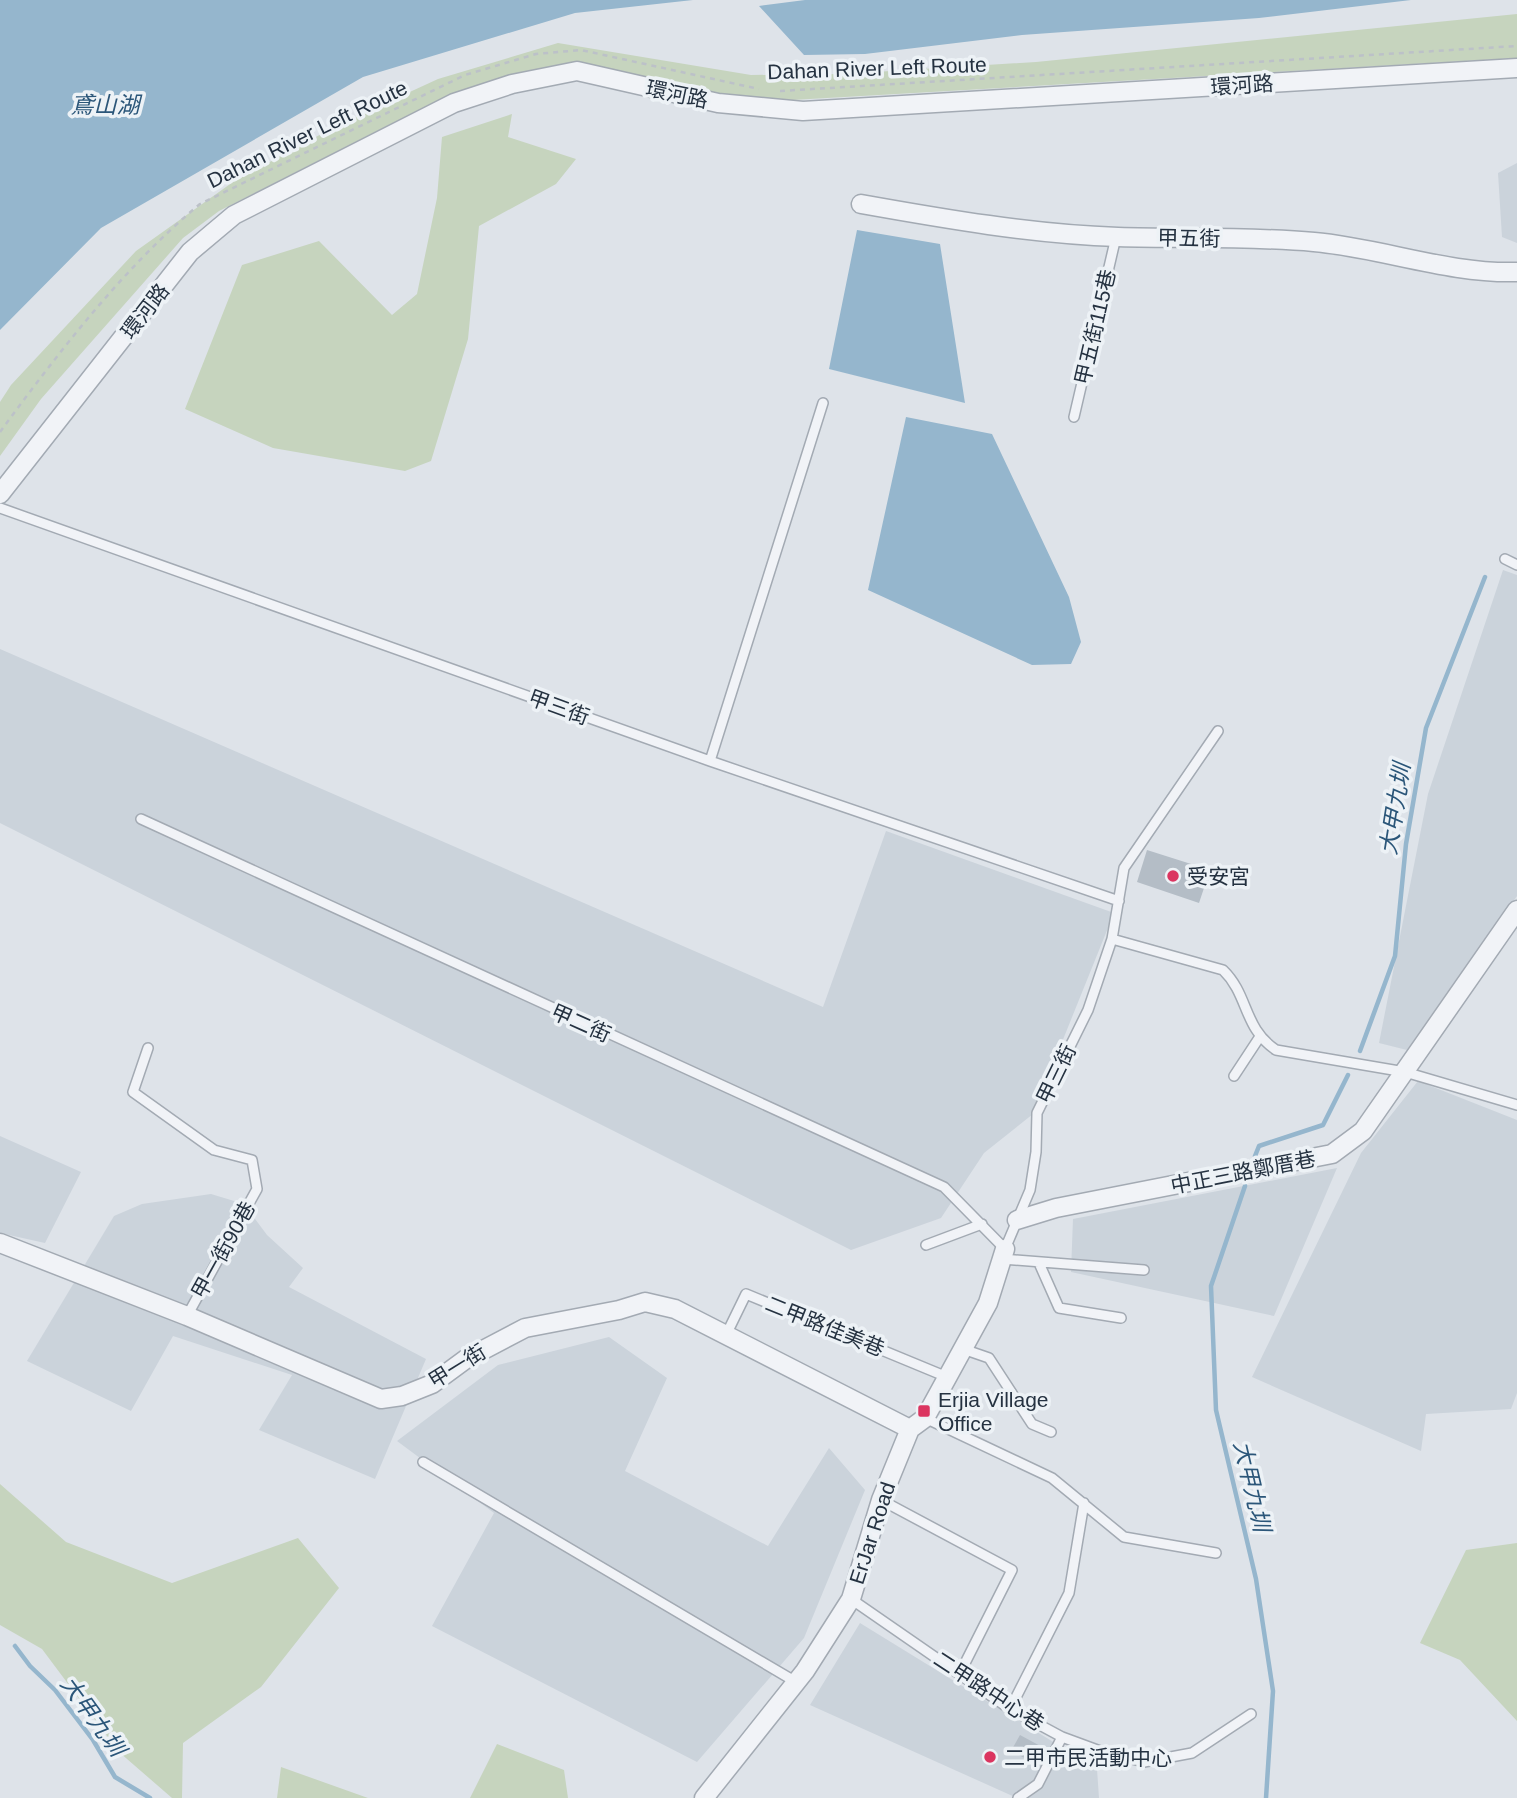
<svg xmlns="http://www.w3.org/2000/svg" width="1517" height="1798" viewBox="0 0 1517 1798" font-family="Helvetica,'Noto Sans TC',sans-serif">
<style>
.built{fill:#cbd3db}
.green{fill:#c6d4be}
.water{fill:#95b6cd}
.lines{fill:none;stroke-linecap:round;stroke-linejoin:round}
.stream{stroke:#95b6cd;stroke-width:4.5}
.building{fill:#b4bdc6}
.lane-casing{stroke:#a3aab3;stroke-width:12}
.street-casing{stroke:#a3aab3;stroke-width:21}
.path{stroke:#bcc1c8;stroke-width:2.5;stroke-dasharray:5 5;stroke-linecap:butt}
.lane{stroke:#f1f3f7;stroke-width:9}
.street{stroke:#f1f3f7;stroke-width:18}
.poi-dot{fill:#db3560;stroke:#edf2f6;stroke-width:2.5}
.labels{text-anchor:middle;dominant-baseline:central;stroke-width:7;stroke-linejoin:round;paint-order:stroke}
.street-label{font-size:21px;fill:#253241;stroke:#edf2f6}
.poi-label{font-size:21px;fill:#253241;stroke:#edf2f6;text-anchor:start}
.water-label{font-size:23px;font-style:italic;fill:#2b5679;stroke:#edf2f6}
</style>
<rect width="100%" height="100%" fill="#dee3e9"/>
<path class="built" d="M1517,163V243L1502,237L1498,173Z
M1503,570L1517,575V896L1407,1050L1379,1043L1428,794Z
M0,649L823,1007L886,831L1114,913L1033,1114L984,1153L941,1218L851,1250L0,823Z
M1418,1081L1517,1120V1393L1511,1409L1426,1414L1421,1451L1252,1377L1361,1153Z
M0,1136L81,1172L45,1243L0,1233Z
M1337,1168L1274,1316L1071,1272L1073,1219Z
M211,1194L244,1204L267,1235L303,1268L289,1287L426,1359L375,1479L259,1430L292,1375L173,1336L131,1411L27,1361L114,1216L142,1204Z
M609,1337L667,1378L625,1471L768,1546L829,1448L865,1490L804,1638L697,1762L432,1626L494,1513L397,1441L498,1365Z
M860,1623L1097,1769L1099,1798H1017L810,1705Z"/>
<path class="green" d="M1517,14V58L775,101L719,95L633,74L558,69L475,87L397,121L219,211L183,238L41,399L0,456V402L11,385L136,251L233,182L338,125L438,79L558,43L751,75L843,74L1036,62Z
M512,114L508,137L576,159L556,184L479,226L468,339L431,461L405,471L273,448L185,409L242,265L319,241L392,315L417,294L437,198L442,137Z
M0,1484L66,1542L172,1583L298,1538L339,1588L261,1687L183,1743L182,1798H172L119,1752L42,1649L0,1625Z
M1517,1543V1721L1460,1660L1420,1643L1466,1550Z
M497,1744L564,1770L568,1798H470Z
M281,1767L368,1798H277Z"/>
<path class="water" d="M0,0H693L575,13L363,77L101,228L0,330Z
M805,0H1411L1259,18L1022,35L865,54L804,55L759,6Z
M857,230L940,244L965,403L829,369Z
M906,417L992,434L1069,597L1081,642L1071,664L1032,665L868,590Z"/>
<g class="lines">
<path class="stream" d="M1360,1051L1395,956L1406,844L1426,728L1485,577
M1255,1156L1259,1146L1323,1125L1348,1075
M1245,1186L1211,1286L1216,1410L1256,1579L1273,1691L1266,1798
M15,1646L30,1666L55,1690L93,1740L115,1777L150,1798"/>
</g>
<path class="building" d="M1147,850L1210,870L1199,903L1137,882Z
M1020,1735L1044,1748L1036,1764L1011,1751Z"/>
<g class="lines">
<g class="lane-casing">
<path id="lane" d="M1074,417L1116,237
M0,508L710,761L1119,901
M1505,559L1517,565
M710,761L823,403
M141,819L944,1187L1005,1249L1030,1190L1036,1152L1037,1113L1088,1010L1112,939L1124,868L1218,731
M1112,939L1223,970C1249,995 1243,1028 1276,1050L1405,1072L1517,1105
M148,1048L133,1092L214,1150L252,1160L257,1189L187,1316
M1234,1076L1259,1038
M926,1245L982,1224
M1002,1259L1144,1270
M1039,1263L1059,1308L1121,1318
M726,1335L746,1294L947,1377
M963,1349L989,1358L1032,1424L1051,1432
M925,1418L1052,1478L1124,1537L1216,1553
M423,1462L796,1682
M881,1500L1012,1570L960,1673
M851,1599L1010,1709L1062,1737L1100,1751L1144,1762L1192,1753L1251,1714
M1010,1709L1069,1593L1084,1503
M1018,1798L1038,1784L1062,1737"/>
</g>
<g class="street-casing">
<path id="street" d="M861,204C945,219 1032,234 1118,237C1183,239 1249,236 1314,242C1382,248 1448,274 1517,272
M0,494L190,252L234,215L454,103L512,84L577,71L718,103L803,111L1517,68
M1017,1220L1056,1208L1332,1154L1363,1131L1517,910
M0,1243L187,1316L381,1399L402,1396L432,1384L466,1359L525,1328L619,1310L645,1302L675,1309L910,1429
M704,1798L805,1671L851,1599L881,1500L910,1429L925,1418L988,1303L1005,1249"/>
</g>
<path class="path" d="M780,91L1517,46
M0,432C59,352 123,268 200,204L465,75L536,54L581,50L759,89"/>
<use href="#lane" class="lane"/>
<use href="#street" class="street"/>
</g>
<g class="poi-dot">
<circle cx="1173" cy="876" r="7"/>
<rect x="917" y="1404" width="14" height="14" rx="3.5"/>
<circle cx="990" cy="1757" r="7"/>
</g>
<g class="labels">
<g class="street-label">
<text transform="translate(877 68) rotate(-2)">Dahan River Left Route</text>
<text transform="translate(1242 85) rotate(-4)">環河路</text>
<text transform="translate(677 94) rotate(12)">環河路</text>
<text transform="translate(307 134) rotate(-26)">Dahan River Left Route</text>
<text transform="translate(1189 238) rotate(1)">甲五街</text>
<text transform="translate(145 311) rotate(-52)">環河路</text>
<text transform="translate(1095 327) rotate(-77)">甲五街115巷</text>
<text transform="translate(559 707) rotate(20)">甲三街</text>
<text transform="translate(581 1023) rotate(24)">甲二街</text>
<text transform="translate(1056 1074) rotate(-64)">甲三街</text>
<text transform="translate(1243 1172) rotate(-11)">中正三路鄭厝巷</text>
<text transform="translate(223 1250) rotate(-61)">甲一街90巷</text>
<text transform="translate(825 1326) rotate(22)">二甲路佳美巷</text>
<text transform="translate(457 1366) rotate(-32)">甲一街</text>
<text transform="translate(872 1533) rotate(-72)">ErJar Road</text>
<text transform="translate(989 1691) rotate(33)">二甲路中心巷</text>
</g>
<g class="poi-label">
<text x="1187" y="876">受安宮</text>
<text x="938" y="1399">Erjia Village<tspan x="938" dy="24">Office</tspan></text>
<text x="1004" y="1757">二甲市民活動中心</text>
</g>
<g class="water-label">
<text x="105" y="105">鳶山湖</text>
<text transform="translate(1395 809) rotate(-81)">大甲九圳</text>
<text transform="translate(1252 1486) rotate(77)">大甲九圳</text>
<text transform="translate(93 1716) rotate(54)">大甲九圳</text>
</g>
</g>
</svg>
